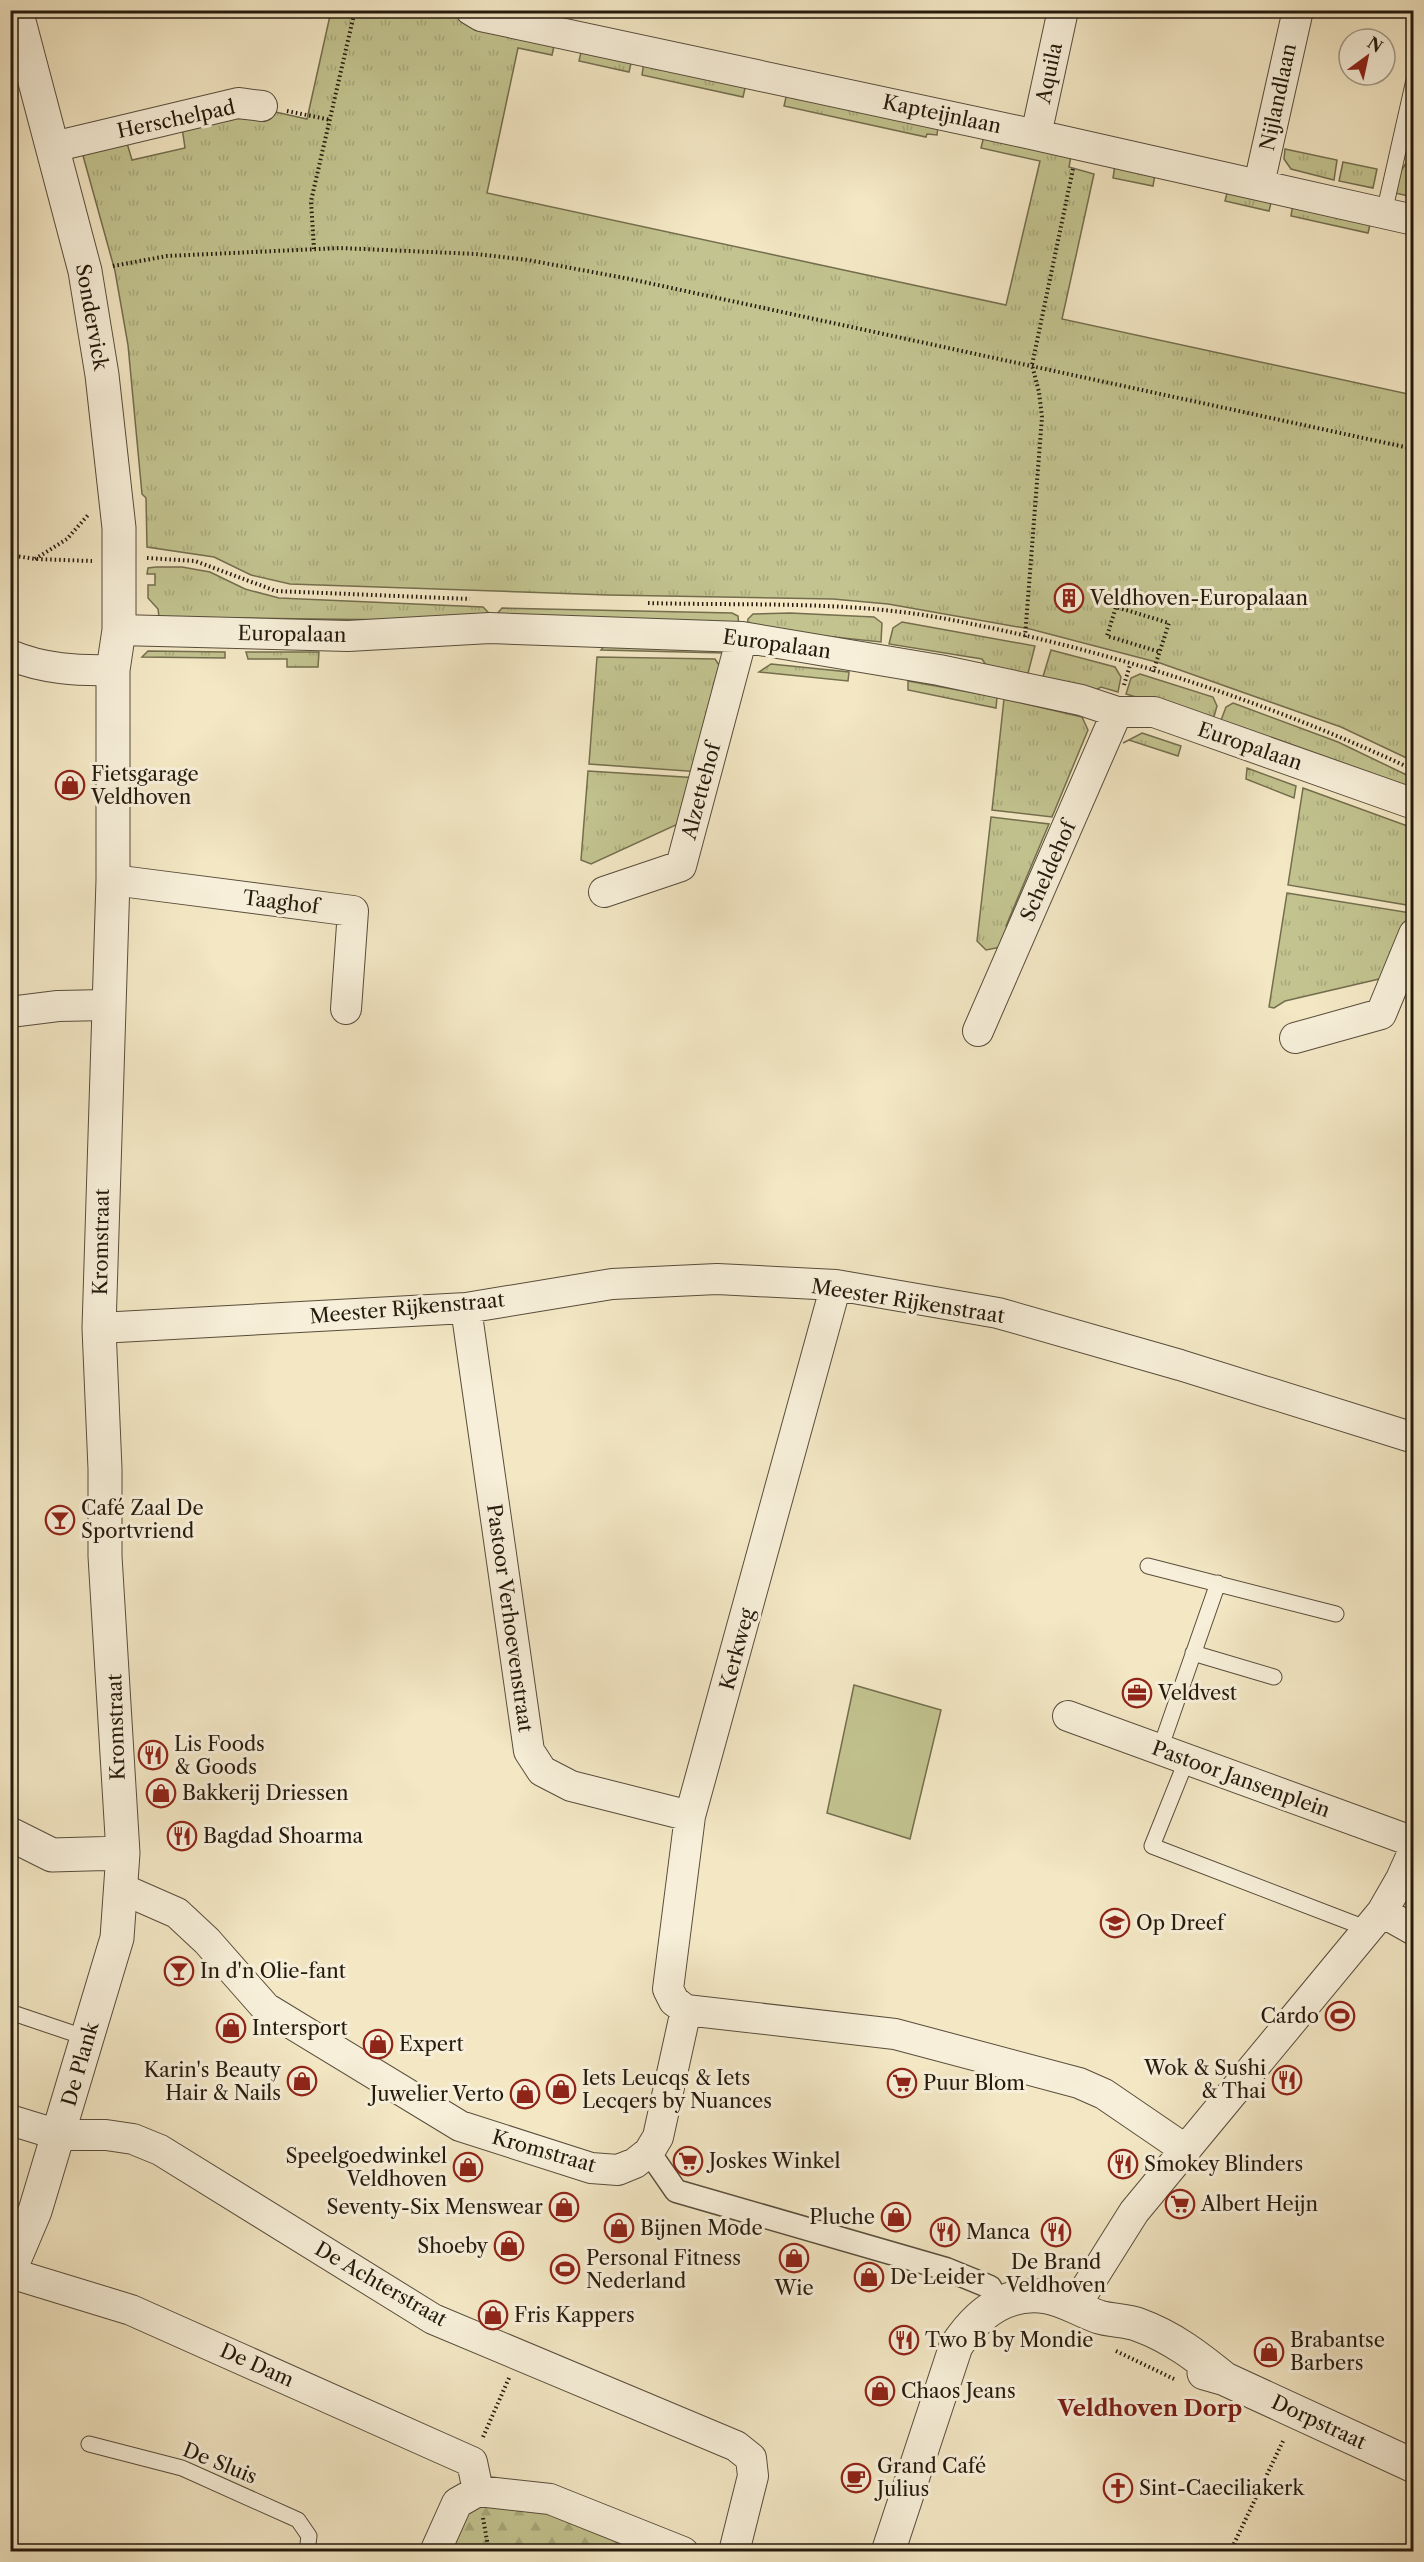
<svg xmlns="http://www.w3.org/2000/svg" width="1424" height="2562" viewBox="0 0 1424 2562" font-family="'Libre Caslon Text',serif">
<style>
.grass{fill:url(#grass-tufts);stroke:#746e4e;stroke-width:1.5}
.forest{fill:url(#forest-firs);stroke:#746e4e;stroke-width:1.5}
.pitch{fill:#c2c38f;stroke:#746e4e;stroke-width:1.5}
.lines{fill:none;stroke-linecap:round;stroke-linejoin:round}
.service-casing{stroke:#584d3b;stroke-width:17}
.pedestrian-casing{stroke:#584d3b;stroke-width:25}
.minor-casing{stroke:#584d3b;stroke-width:32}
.tertiary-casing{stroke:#584d3b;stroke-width:35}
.path{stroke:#251a0d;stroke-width:4;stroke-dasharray:1.5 3;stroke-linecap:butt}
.service{stroke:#f7efd9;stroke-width:15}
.pedestrian{stroke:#f7efd9;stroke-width:22}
.minor{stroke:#f7efd9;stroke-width:30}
.tertiary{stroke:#f7efd9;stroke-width:33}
.labels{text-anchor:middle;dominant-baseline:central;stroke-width:6;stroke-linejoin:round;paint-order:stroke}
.street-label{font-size:20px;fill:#251a0d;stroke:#f7efd9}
.poi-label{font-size:20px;fill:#251a0d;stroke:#f7efd9;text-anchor:start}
.quarter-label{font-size:22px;font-weight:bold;fill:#7a1f14;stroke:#f7efd9}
</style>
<defs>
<pattern id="grass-tufts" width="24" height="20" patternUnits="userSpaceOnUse" patternTransform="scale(1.5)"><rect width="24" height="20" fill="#c2c38f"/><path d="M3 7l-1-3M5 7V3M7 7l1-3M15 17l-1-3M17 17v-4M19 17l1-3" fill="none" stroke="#a7a77a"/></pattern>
<pattern id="forest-firs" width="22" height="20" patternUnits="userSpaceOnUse" patternTransform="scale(1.5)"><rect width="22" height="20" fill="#c2c38f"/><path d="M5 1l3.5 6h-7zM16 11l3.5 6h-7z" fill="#a7a77a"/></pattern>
</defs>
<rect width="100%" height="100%" fill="#f3e7c4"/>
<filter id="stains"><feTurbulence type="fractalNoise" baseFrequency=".00333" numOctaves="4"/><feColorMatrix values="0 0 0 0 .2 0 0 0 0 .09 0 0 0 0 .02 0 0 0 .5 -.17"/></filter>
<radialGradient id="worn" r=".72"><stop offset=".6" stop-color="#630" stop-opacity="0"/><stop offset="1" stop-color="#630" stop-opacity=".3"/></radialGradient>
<path class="grass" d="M331,11H452L460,19L555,42L552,55L518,48L487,193L1006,305L1040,161L981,148L984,136L1071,156L1069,167L1094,174L1062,319L1413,395V761L1341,727L1160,663L1030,629L888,604L833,599L608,595L290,584L251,575L214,557L147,547L146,498L142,494L128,345L115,271L82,152L127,143L132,160L185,148L181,121L262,109L307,119Z
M582,48L632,59L629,72L579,61Z
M644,62L746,84L743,97L642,75Z
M787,93L938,126L937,135L927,134L926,137L784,106Z
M1285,149L1337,160L1334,180L1291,169L1284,159Z
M1408,160L1413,162V197L1395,193L1399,174Z
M1343,162L1377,169L1373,188L1339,181Z
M1115,165L1155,174L1153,186L1113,178Z
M1228,189L1272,199L1269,211L1225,201Z
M1293,204L1371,220L1368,233L1291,216Z
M156,567H182L210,572L245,589L279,598L483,607L488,612V621L159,617L158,609L148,598V585H155V574H147L148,568Z
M502,608L732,613L738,616L739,627L496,615Z
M790,613L874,617L882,623L881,642L747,628L748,619L753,614Z
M902,622L1035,646L1027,677L988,668L982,659L889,644L893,628Z
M608,642L720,650L723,653L601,650Z
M1051,650L1115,667L1121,677L1118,692L1101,687L1094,691L1042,680Z
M148,651L225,652V658L142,657Z
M246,652H319L318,667H287V659H248Z
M597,657L715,659L721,668L701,772L589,764Z
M771,664L849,672L848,681L759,672Z
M1140,674L1213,697L1217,706L1213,720L1126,694L1131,678Z
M908,681L997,697L996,708L908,690Z
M1004,699L1082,717L1088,730L1052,817L992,810Z
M1233,703L1338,742L1413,778V792L1220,723L1226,707Z
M1142,733L1181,746L1178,756L1129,740L1123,743Z
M1247,768L1296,786L1294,798L1246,779Z
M588,771L699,778L678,824L591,864L581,860Z
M1303,788L1413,828V906L1288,885Z
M991,817L1049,824L1006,926L1013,931L1001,947L986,950L977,941Z
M1287,893L1411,913L1387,970L1379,979L1285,1001L1274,1008L1269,1007Z"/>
<path class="forest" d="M470,2502L549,2507L659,2552H449Z"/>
<path class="pitch" d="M854,1685L941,1710L910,1839L827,1813Z"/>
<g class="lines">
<g class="service-casing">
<path id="service" d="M1384,213L1414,80
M1148,1566L1336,1614
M1193,1653L1274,1677
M1160,1749L1218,1583
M1187,1759L1152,1846L1368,1929
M10,2012L87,2038
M89,2444L182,2468L298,2520L309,2536L307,2552"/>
</g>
<g class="pedestrian-casing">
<path id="pedestrian" d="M649,2152L676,2191L946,2269L990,2287L998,2303"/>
</g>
<g class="minor-casing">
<path id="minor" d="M471,10L481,16L1036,135L1414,220
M1036,135L1063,10
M53,147L238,103L262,106
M1259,184L1298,10
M119,630L348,636L490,628L742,637L939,670L1081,700L1117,712H1154L1414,804
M10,655C43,669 78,671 113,670
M113,880L353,911L346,1009
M604,892L681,866L742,637
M10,1012L58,1006L107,1005
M978,1031L1117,712
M1295,1038L1381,1014L1414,934
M836,1285L690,1816L668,1989L674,2001L686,2010L895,2034L1079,2083L1104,2094L1186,2150
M466,1308L529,1751L542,1771L571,1786L690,1816
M99,1328L466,1308L612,1284L717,1279L836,1285L998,1313L1180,1365L1414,1438
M1068,1716L1414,1842
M120,1888L177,1913L207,1941L266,2008L460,2126L591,2168L618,2170L635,2163L649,2152L658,2137L686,2010
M1382,1912L1414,1930
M10,2120L59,2135H106L133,2139L160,2150L433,2319L736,2446L751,2458L753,2476L734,2552
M10,2273L131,2310L472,2462L478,2491
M1075,2306L1134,2212L1382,1912L1401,1879L1414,1850
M435,2552L457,2503L478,2491L550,2499L683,2552"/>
</g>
<g class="tertiary-casing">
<path id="tertiary" d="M10,1834L52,1855L123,1853
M10,2270L35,2211L117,1938L123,1853L105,1556V1469L99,1328L113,880V670L119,630V528L102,375L85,271L16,10
M1204,2373L1225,2379L1414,2466
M888,2552L956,2346C977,2314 1006,2290 1047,2297C1065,2300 1081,2311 1099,2317C1112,2321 1127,2320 1139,2325C1172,2337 1198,2357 1225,2379"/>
</g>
<path class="path" d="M287,111L331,120
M314,249L311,201L355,10
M113,266L167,256L340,248L476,254L528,260L630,279L1414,449
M10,555L35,559L92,561
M147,558L195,561L276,591L470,599
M35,559L67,539L88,515
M648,603C749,606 852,600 952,620C1109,650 1269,702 1414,770
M1025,637L1042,417L1039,392L1032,365L1073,169
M1153,672L1169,623L1116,607L1107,636L1160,652
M1124,685L1130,665
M1116,2351L1174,2379
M483,2437L509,2378
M483,2518L489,2552
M1230,2552L1284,2439"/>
<use href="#service" class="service"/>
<use href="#pedestrian" class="pedestrian"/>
<use href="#minor" class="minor"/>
<use href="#tertiary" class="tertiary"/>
</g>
<defs>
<g id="building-ring" transform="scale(1.5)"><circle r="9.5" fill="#f7efd9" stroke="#8f2418" stroke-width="1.5"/><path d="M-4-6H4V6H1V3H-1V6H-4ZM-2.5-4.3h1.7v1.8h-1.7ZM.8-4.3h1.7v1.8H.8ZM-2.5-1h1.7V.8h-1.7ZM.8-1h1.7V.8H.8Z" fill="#8f2418"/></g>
<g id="shop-ring" transform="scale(1.5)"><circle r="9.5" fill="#f7efd9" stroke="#8f2418" stroke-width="1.5"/><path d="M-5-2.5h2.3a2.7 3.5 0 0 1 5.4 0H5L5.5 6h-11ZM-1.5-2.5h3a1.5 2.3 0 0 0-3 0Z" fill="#8f2418"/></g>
<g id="bar-ring" transform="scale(1.5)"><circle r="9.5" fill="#f7efd9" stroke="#8f2418" stroke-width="1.5"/><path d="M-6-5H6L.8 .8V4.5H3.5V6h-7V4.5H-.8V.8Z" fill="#8f2418"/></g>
<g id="office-ring" transform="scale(1.5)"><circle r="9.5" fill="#f7efd9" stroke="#8f2418" stroke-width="1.5"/><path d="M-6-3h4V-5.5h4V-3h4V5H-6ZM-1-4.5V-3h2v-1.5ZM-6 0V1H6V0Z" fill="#8f2418"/></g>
<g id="restaurant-ring" transform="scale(1.5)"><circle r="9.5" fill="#f7efd9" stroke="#8f2418" stroke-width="1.5"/><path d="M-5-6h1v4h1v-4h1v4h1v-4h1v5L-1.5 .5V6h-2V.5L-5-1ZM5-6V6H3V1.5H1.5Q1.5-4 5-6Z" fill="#8f2418"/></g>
<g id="school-ring" transform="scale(1.5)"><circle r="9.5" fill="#f7efd9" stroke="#8f2418" stroke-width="1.5"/><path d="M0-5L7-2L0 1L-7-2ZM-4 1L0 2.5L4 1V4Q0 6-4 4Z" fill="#8f2418"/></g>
<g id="stadium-ring" transform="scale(1.5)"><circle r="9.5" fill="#f7efd9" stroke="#8f2418" stroke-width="1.5"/><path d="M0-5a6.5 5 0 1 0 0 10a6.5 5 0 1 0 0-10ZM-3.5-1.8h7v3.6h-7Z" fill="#8f2418"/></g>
<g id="supermarket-ring" transform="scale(1.5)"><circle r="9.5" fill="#f7efd9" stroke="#8f2418" stroke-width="1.5"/><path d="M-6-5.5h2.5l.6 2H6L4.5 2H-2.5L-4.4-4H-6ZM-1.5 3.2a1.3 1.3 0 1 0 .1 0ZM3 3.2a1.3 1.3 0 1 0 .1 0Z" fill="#8f2418"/></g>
<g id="cafe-ring" transform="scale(1.5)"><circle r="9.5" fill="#f7efd9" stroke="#8f2418" stroke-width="1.5"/><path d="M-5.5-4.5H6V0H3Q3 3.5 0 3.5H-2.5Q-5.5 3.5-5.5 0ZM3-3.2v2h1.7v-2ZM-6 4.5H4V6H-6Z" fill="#8f2418"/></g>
<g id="church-ring" transform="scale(1.5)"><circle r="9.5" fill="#f7efd9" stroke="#8f2418" stroke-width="1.5"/><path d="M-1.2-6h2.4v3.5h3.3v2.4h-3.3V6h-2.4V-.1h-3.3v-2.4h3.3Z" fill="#8f2418"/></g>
</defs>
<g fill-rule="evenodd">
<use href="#building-ring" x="1069" y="598"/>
<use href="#shop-ring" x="70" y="785"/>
<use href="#bar-ring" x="60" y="1520"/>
<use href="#office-ring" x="1137" y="1693"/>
<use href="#restaurant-ring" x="153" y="1755"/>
<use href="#shop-ring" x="161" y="1793"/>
<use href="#restaurant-ring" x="182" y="1836"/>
<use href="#school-ring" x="1115" y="1923"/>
<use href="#bar-ring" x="179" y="1971"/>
<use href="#stadium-ring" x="1340" y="2016"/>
<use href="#shop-ring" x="231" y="2028"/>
<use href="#shop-ring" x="378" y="2044"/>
<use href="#restaurant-ring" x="1287" y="2080"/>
<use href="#shop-ring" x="302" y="2081"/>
<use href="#supermarket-ring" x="902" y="2083"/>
<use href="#shop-ring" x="561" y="2089"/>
<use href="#shop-ring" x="525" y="2094"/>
<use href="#supermarket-ring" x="688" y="2161"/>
<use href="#restaurant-ring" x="1123" y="2164"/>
<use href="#shop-ring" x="468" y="2167"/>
<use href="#supermarket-ring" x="1180" y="2204"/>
<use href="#shop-ring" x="564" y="2207"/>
<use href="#shop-ring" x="896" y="2217"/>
<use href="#shop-ring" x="619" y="2228"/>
<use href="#restaurant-ring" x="945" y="2232"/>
<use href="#restaurant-ring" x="1056" y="2232"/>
<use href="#shop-ring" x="509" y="2246"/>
<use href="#shop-ring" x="794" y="2258"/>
<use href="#stadium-ring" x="565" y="2269"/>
<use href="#shop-ring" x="869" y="2277"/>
<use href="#shop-ring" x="493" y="2315"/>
<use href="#restaurant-ring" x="904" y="2340"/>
<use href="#shop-ring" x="1269" y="2352"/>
<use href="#shop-ring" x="880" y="2391"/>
<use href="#cafe-ring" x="856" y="2478"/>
<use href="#church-ring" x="1118" y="2488"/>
</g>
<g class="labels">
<g class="street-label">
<text transform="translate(1049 73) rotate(-78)">Aquila</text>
<text transform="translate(1278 97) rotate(-78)">Nijlandlaan</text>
<text transform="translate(942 114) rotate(12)">Kapteijnlaan</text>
<text transform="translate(176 119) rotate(-12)">Herschelpad</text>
<text transform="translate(92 317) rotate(80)">Sondervick</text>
<text transform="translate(292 634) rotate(1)">Europalaan</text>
<text transform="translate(777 644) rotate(8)">Europalaan</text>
<text transform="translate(1250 746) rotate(19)">Europalaan</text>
<text transform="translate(701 791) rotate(-75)">Alzettehof</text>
<text transform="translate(1048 871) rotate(-66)">Scheldehof</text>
<text transform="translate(281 902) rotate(7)">Taaghof</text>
<text transform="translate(101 1242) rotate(-89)">Kromstraat</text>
<text transform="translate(908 1301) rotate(9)">Meester Rijkenstraat</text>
<text transform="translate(407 1308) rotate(-5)">Meester Rijkenstraat</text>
<text transform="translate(510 1618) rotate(82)">Pastoor Verhoevenstraat</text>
<text transform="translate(737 1649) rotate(-75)">Kerkweg</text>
<text transform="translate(116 1727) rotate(-92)">Kromstraat</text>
<text transform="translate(1241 1779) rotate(20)">Pastoor Jansenplein</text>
<text transform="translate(80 2064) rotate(-74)">De Plank</text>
<text transform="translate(544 2151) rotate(16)">Kromstraat</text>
<text transform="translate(381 2284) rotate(30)">De Achterstraat</text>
<text transform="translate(257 2365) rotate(24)">De Dam</text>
<text transform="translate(1319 2422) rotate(25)">Dorpstraat</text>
<text transform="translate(220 2463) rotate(22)">De Sluis</text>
</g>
<g class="poi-label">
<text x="1090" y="598">Veldhoven-Europalaan</text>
<text x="91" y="774">Fietsgarage<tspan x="91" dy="23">Veldhoven</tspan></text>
<text x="81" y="1508">Café Zaal De<tspan x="81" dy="23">Sportvriend</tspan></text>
<text x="1158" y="1693">Veldvest</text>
<text x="174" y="1744">Lis Foods<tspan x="174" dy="23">&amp; Goods</tspan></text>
<text x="182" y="1793">Bakkerij Driessen</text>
<text x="203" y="1836">Bagdad Shoarma</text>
<text x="1136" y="1923">Op Dreef</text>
<text x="200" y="1971">In d'n Olie-fant</text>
<text x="1319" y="2016" text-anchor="end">Cardo</text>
<text x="252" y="2028">Intersport</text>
<text x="399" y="2044">Expert</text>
<text x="1266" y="2068" text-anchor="end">Wok &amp; Sushi<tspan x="1266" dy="23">&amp; Thai</tspan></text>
<text x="281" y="2070" text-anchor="end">Karin's Beauty<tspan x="281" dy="23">Hair &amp; Nails</tspan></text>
<text x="582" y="2078">Iets Leucqs &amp; Iets<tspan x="582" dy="23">Lecqers by Nuances</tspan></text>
<text x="923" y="2083">Puur Blom</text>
<text x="504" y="2094" text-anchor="end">Juwelier Verto</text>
<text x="447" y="2156" text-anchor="end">Speelgoedwinkel<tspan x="447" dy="23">Veldhoven</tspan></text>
<text x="709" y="2161">Joskes Winkel</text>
<text x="1144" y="2164">Smokey Blinders</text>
<text x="1201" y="2204">Albert Heijn</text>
<text x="543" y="2207" text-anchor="end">Seventy-Six Menswear</text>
<text x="875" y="2217" text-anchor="end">Pluche</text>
<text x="640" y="2228">Bijnen Mode</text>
<text x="966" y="2232">Manca</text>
<text x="488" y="2246" text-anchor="end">Shoeby</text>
<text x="586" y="2258">Personal Fitness<tspan x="586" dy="23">Nederland</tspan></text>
<text x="1056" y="2262" text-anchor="middle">De Brand<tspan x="1056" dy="23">Veldhoven</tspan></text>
<text x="890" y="2277">De Leider</text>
<text x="794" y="2288" text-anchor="middle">Wie</text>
<text x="514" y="2315">Fris Kappers</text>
<text x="925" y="2340">Two B by Mondie</text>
<text x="1290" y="2340">Brabantse<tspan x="1290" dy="23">Barbers</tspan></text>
<text x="901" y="2391">Chaos Jeans</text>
<text x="877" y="2466">Grand Café<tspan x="877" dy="23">Julius</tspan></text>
<text x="1139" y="2488">Sint-Caeciliakerk</text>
</g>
<g class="quarter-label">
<text x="1150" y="2408">Veldhoven Dorp</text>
</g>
</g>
<rect width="1424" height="2562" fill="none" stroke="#f3e7c4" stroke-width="36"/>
<rect x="12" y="12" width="1400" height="2538" fill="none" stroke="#251a0d" stroke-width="3"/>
<rect x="18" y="18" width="1388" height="2526" fill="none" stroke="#251a0d" stroke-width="1.5"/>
<g transform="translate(1367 57) rotate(33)"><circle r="28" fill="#f7efd9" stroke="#a39a87" stroke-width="1.5"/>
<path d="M0-4.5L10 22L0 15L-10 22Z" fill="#8f2418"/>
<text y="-9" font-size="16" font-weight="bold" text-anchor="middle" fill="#251a0d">N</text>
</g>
<rect width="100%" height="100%" filter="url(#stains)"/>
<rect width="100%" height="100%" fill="url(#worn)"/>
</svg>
